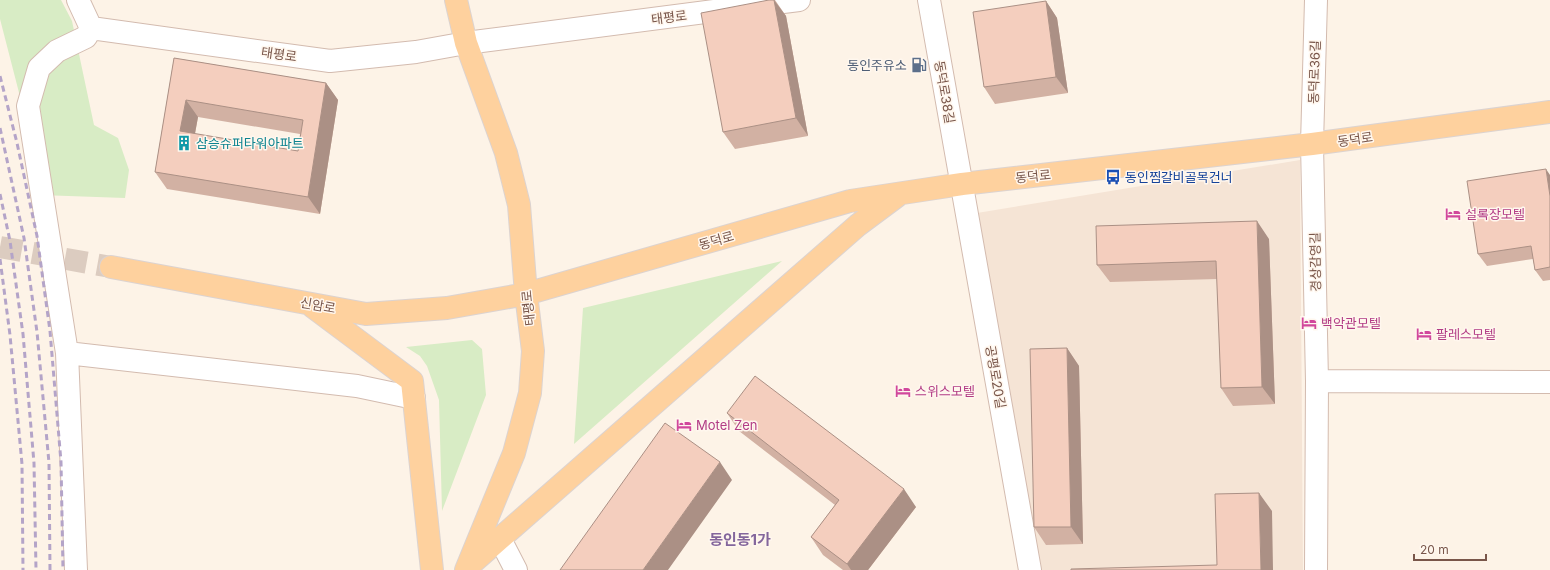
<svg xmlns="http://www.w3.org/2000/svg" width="1550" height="570" viewBox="0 0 1550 570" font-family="Inter,'Noto Sans KR',sans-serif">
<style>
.residential{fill:#f5e4d5}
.green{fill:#d8ecc5}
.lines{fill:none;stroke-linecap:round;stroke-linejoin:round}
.major-tunnel{stroke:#dcccc0;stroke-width:22;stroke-dasharray:22 11;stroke-linecap:butt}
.minor-casing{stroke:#d3bbaf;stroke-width:24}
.major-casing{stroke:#dcd3d0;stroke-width:24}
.minor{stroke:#fff;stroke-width:22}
.major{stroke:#fed19e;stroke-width:22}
.rail{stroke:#b4a4c8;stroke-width:3;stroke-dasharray:6 4;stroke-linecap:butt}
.wall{fill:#d2b1a3;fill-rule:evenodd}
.shaded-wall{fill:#ab9085}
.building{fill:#f4cebe;stroke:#ab9085;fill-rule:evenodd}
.labels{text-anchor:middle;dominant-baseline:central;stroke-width:3;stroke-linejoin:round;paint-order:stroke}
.street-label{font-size:13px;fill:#79564a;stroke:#fff7ee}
.service-label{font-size:13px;fill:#4e5e75;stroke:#fff7ee;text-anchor:end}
.culture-label{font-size:13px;fill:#0d838f;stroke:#fff7ee;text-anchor:start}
.transit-label{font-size:13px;fill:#164399;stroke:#fff7ee;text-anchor:start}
.hotel-label{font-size:13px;fill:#b23c85;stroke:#fff7ee;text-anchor:start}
.quarter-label{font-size:15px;font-weight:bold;fill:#84669c;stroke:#fff7ee}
</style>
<rect width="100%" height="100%" fill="#fdf3e7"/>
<path class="residential" d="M1300,160L1303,570H1041L1006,405L977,213Z"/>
<path class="green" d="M0,0H61L72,21L94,125L118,138L129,170L125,198L40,195L24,112L0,19Z
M782,261L574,444L583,308Z
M472,340L482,349L486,395L442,511L439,400L427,366L420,356L406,347Z"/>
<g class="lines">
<path class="major-tunnel" d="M0,247L111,267"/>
<g class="minor-casing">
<path id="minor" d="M78,0L91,28
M929,0L1030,570
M91,28L330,61L416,52L466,43L799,0
M67,353L28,106L39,68L57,51L86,37L91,28
M1317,381L1550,382
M500,539L516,570
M76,570L67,353L357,386L414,398
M1316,570L1317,381L1312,144L1316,0"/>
</g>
<g class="major-casing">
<path id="major" d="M456,0L466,43L506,153L519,205L526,294L533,351L530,393L514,453L466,570
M111,267L366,314L447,308L526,294L850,201L962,184L1312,144L1550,112
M313,307L412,381L432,570
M472,563L858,225L897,196"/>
</g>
<use href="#minor" class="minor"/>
<use href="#major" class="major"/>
<path class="rail" d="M0,76L17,143L37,236L50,331L61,462L63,570
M0,128L24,238L37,332L49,463L50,570
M0,194L10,241L23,334L34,463L36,570
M0,259L10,335L22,464L23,570"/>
</g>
<path class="wall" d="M769,0H775L786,16L808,136L735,149L723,132Z
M1046,1L1057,18L1068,93L995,104L984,87Z
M174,58L326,83L338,100L320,214L167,189L155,172ZM198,117L300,134L298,151L195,134Z
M1550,175V280L1543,281L1535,270L1533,259L1487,266L1478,254Z
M1269,239L1275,404L1233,406L1221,388L1217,279L1110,282L1097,265Z
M1067,348L1079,366L1083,544L1046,545L1034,527Z
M727,413L916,507L868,570H843L823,555L811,537L835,505L739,431Z"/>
<path class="shaded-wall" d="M774,0L786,16L808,136L796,118Z
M1046,1L1057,18L1068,93L1056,77Z
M326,83L338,100L320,214L308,197Z
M186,100L198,117L192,149L180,131Z
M1546,169L1550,175V196Z
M1257,221L1269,239L1275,404L1262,387Z
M1067,348L1079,366L1083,544L1071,527Z
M720,462L732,480L668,570H643Z
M904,489L916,507L868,570H851L847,564Z
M1259,493L1272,511L1273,570H1261Z"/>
<path class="building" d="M769,0H774L796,118L723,132L701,13Z
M1046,1L1056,77L984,87L973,12Z
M174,58L326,83L308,197L155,172ZM186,100L303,120L298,151L180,131Z
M1546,169L1550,196V267L1535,270L1531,246L1478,254L1467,181Z
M1257,221L1262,387L1221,388L1216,261L1097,265L1096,226Z
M1067,348L1071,527H1034L1030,349Z
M755,376L904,489L847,564L811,537L839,500L727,413Z
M665,423L720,462L643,570H560Z
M1259,493L1261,570H1071V569L1217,565L1215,494Z"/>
<defs>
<g id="fuel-bare" transform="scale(1.2)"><path d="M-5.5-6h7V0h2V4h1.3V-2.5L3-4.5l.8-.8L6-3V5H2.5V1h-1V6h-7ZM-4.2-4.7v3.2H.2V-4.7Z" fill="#5c6f8a" stroke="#fff7ee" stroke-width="2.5" paint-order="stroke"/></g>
<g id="building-bare" transform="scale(1.2)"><path d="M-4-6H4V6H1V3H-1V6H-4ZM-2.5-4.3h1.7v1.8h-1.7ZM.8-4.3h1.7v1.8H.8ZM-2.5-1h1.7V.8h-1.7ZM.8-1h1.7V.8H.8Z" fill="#0f9aa8" stroke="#fff7ee" stroke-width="2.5" paint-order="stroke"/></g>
<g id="bus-bare" transform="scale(1.2)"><path d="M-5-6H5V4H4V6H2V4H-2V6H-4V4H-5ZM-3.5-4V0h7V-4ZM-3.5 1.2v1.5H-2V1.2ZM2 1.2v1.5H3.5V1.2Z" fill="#1a4fb4" stroke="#fff7ee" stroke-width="2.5" paint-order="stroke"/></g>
<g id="hotel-bare" transform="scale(1.2)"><path d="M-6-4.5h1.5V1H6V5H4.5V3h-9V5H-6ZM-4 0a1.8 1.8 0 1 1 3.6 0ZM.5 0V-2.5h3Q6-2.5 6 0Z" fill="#d1479c" stroke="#fff7ee" stroke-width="2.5" paint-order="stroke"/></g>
</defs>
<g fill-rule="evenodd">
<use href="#fuel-bare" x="919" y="65"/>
<use href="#building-bare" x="184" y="143"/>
<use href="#bus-bare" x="1113" y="177"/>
<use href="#hotel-bare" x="1453" y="214"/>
<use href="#hotel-bare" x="1309" y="323"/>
<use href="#hotel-bare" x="1424" y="334"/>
<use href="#hotel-bare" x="903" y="391"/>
<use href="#hotel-bare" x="684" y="425"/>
</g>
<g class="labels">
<g class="street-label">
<text transform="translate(669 17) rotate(-7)">태평로</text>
<text transform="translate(279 54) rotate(8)">태평로</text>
<text transform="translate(1314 72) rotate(-88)">동덕로36길</text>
<text transform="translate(945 92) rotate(80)">동덕로38길</text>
<text transform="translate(1355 139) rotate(-8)">동덕로</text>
<text transform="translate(1033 176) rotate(-6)">동덕로</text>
<text transform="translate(716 240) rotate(-16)">동덕로</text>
<text transform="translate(1315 262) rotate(-91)">경상감영길</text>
<text transform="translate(318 305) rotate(10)">신암로</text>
<text transform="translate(528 308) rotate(-96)">태평로</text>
<text transform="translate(996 377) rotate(80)">공평로20길</text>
</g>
<g class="service-label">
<text x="907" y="65">동인주유소</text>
</g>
<g class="culture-label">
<text x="196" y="143">삼승슈퍼타워아파트</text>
</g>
<g class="transit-label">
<text x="1125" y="177">동인찜갈비골목건너</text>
</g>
<g class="hotel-label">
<text x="1465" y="214">설록장모텔</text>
<text x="1321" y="323">백악관모텔</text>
<text x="1436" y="334">팔레스모텔</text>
<text x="915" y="391">스위스모텔</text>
<text x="696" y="425">Motel Zen</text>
</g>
<g class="quarter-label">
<text x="740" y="539">동인동1가</text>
</g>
</g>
<path d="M1414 554v6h72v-6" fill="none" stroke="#79564a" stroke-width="2"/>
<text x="1420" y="554" font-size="12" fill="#79564a" stroke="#fff7ee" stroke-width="3" paint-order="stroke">20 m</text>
</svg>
